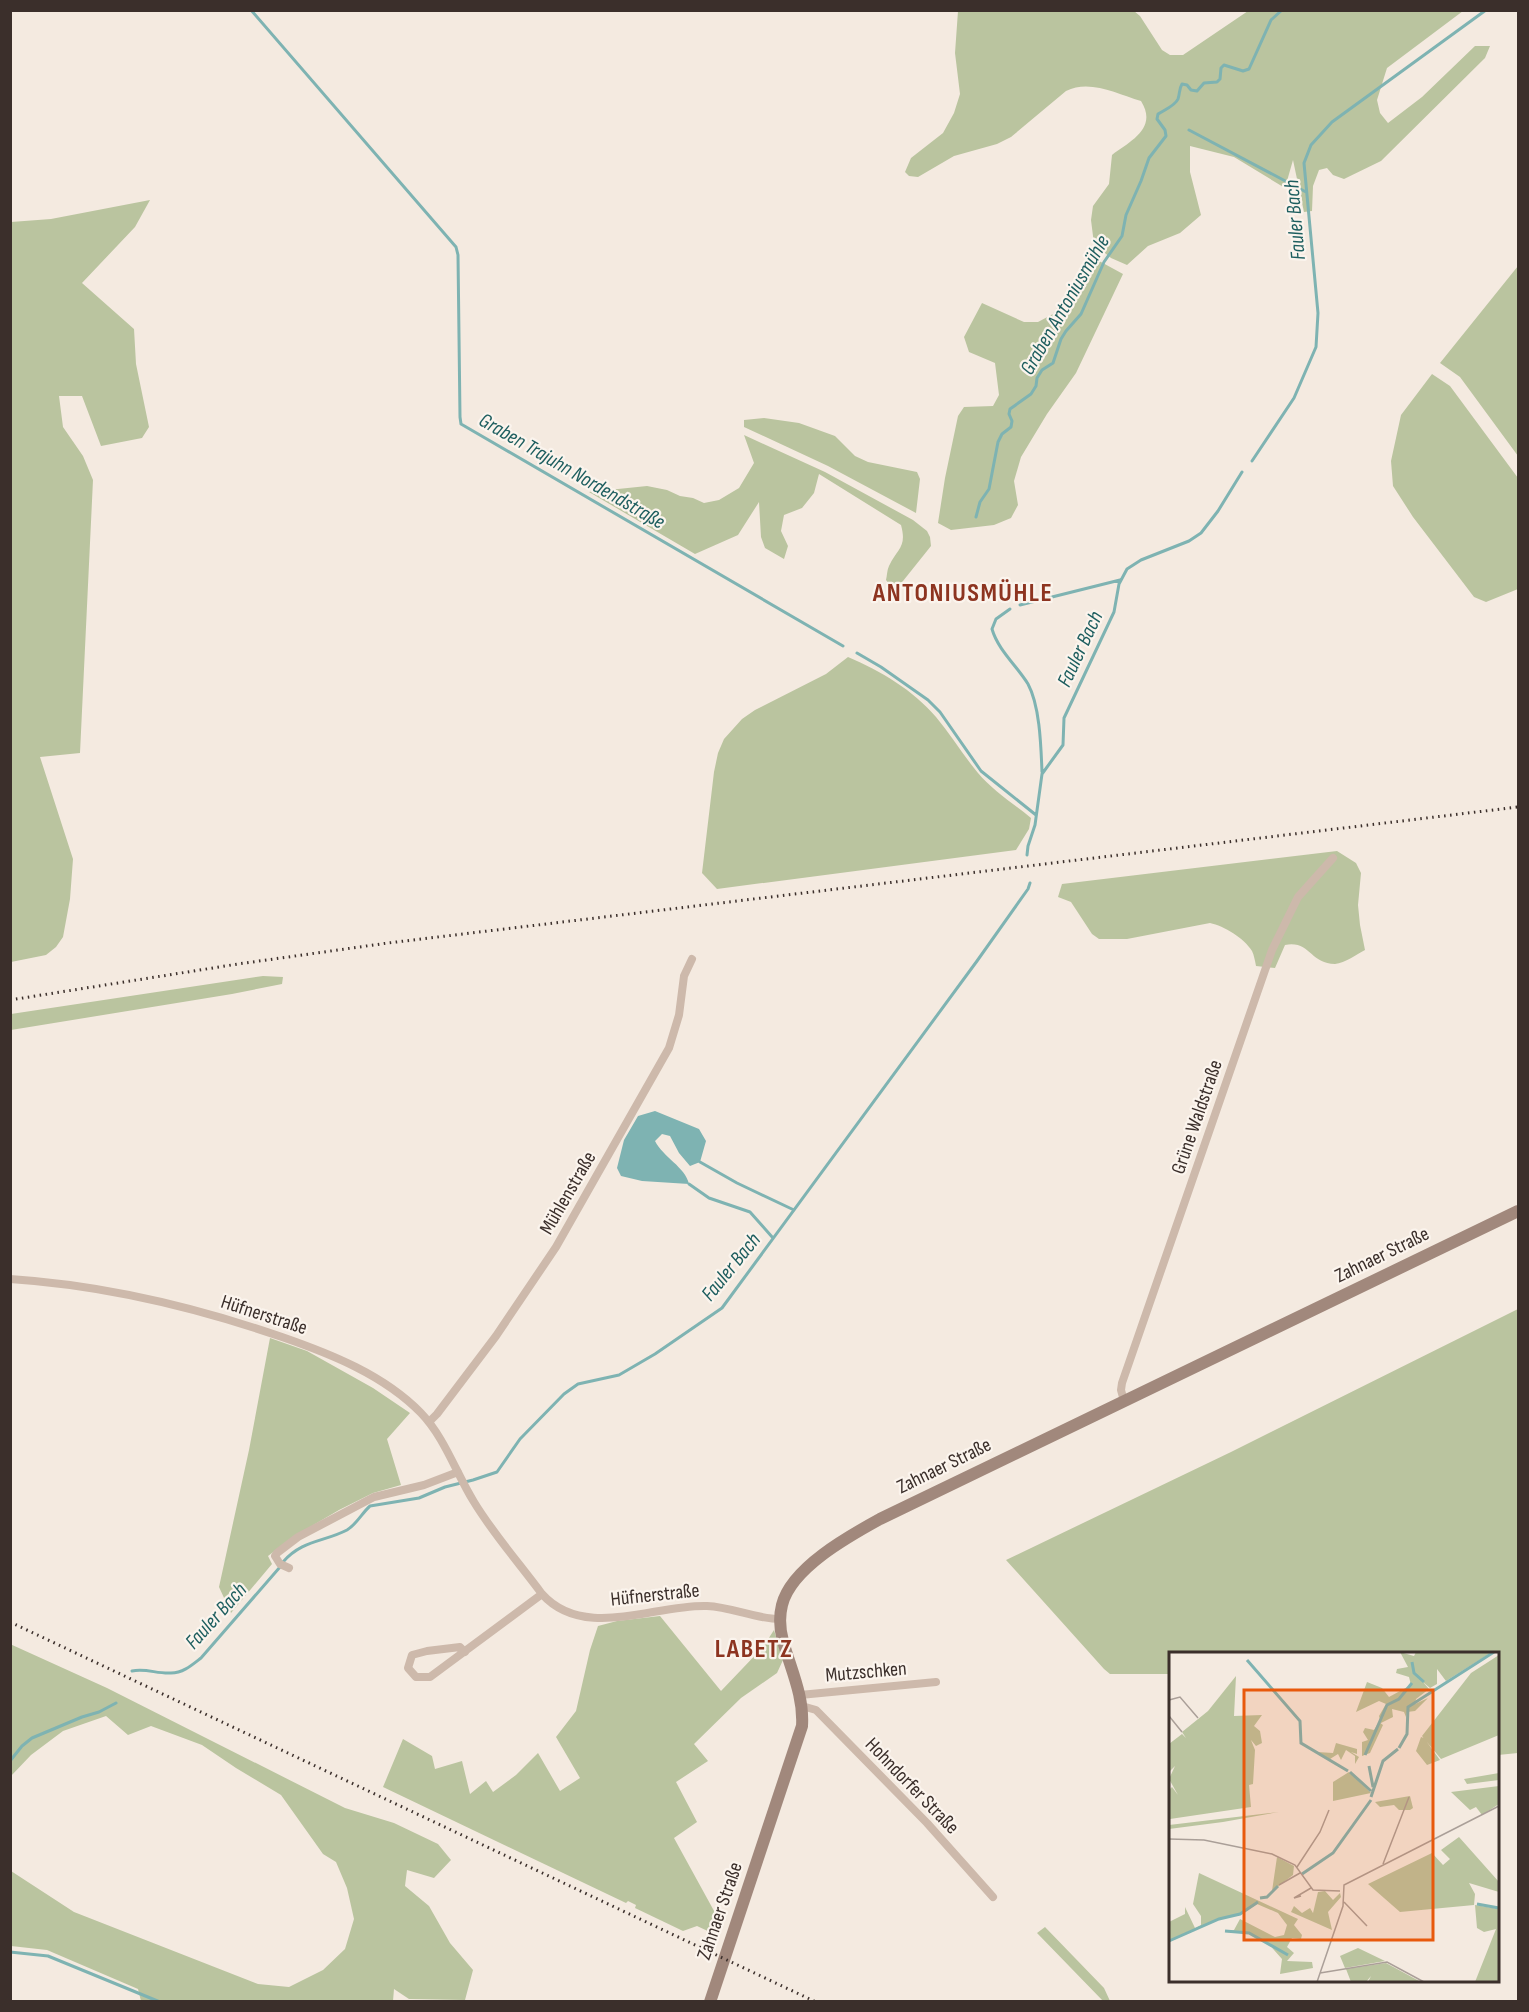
<svg xmlns="http://www.w3.org/2000/svg" width="1529" height="2012" viewBox="0 0 1529 2012" font-family="'Sofia Sans Condensed',sans-serif">
<style>
.green{fill:#bac49f}
.water{fill:#7eb3b2}
.lines{fill:none;stroke-linecap:round;stroke-linejoin:round}
.stream{stroke:#7eb3b2;stroke-width:3}
.minor{stroke:#cdb9ab;stroke-width:8}
.secondary{stroke:#a1887c;stroke-width:12}
.rail{stroke:#3b2f2b;stroke-width:3;stroke-dasharray:1.5 4.5;stroke-linecap:butt}
.labels{text-anchor:middle;dominant-baseline:central;stroke-width:4.5;stroke-linejoin:round;paint-order:stroke}
.street-label{font-size:20px;fill:#3b2f2b;stroke:#fbf4ed}
.water-label{font-size:21px;font-style:italic;fill:#1e5e5f;stroke:#fbf4ed}
.district-label{font-size:26px;font-weight:bold;letter-spacing:1.5px;fill:#8d3420;stroke:#fbf4ed}
.inset-river{fill:none;stroke:#7eb3b2;stroke-width:3}
.inset-road{fill:none;stroke:#aa9f98;stroke-width:1.5}
.view{fill:#e8590c;fill-opacity:0.15;stroke:#e8590c;stroke-width:3}
.inset-edge{fill:none;stroke:#3b2f2b;stroke-width:3}
</style>
<rect width="100%" height="100%" fill="#f4eae0"/>
<path class="green" d="M958,11H1134L1140,16L1162,50L1170,55H1183L1248,11H1463L1387,68L1377,100L1380,113L1388,123L1422,97L1475,46H1490L1485,58L1381,161L1344,179L1333,175L1327,168L1319,170L1313,186L1312,211L1304,212L1293,160L1285,188L1234,157L1190,146V172L1201,215L1180,233L1148,246L1127,265L1111,258L1094,244L1091,220L1093,206L1109,184L1112,155C1131,141 1158,128 1141,101C1117,94 1090,79 1066,91L1011,137L997,144L954,156L918,177L909,176L905,172L911,158L943,133L954,113L960,94L955,53Z
M150,200L135,227L82,283L134,329L136,364L149,427L142,438L101,446L82,396H59L63,427L83,456L93,480L80,753L40,757L73,859L70,899L63,937L56,947L46,955L11,962V222L51,219Z
M1090,256L1123,274L1076,373L1047,414L1021,457L1014,481L1018,505L1011,518L994,525L951,530L938,523L945,478L958,416L964,407L993,406L999,395L995,363L969,352L964,337L982,303L1024,322H1038L1053,314Z
M1518,266V456L1460,377L1440,363Z
M1432,374L1450,386L1518,478V589L1486,602L1474,597L1413,517L1393,486L1391,461L1401,415Z
M764,418L799,423L835,436L855,456L868,462L917,472L920,479L916,513L828,466L744,427V420Z
M744,435L825,472L913,520L927,531L930,537L931,546L895,591L886,580C887,576 887,570 889,566C898,548 907,547 901,525L819,474L814,493L802,508L784,515L781,531L788,546L784,559L765,548L761,537L759,502L738,535L695,554L589,492L647,486L667,490L680,496L693,498L704,503L719,500L739,488L754,463Z
M848,657C881,671 913,690 936,717C951,735 963,755 978,773C992,790 1014,804 1031,818L1029,829L1016,850L717,889L702,873L714,772L718,753L724,739L742,719L755,710L826,674Z
M1337,851L1356,863L1361,873L1358,905L1360,925L1365,950C1357,954 1345,963 1335,964C1310,964 1310,940 1285,945L1275,968L1256,966C1255,961 1254,955 1252,951C1244,938 1224,926 1210,923L1127,939H1099L1092,934L1071,902L1058,897L1062,884Z
M263,976L283,977L282,984L232,994L11,1030V1014Z
M1518,1309V1753L1498,1755V1654H1170V1674H1110L1104,1669L1006,1560L1231,1452Z
M270,1338L307,1351L373,1388L410,1413L387,1439L401,1485L373,1493L339,1510L293,1537L268,1556L272,1564L231,1613L219,1587L249,1450Z
M660,1616L721,1691L763,1647L774,1630L783,1660L777,1673L741,1698L694,1744L708,1761L676,1782L697,1822L674,1838L719,1920L712,1933L697,1926L683,1931L635,1908L636,1905L628,1901L626,1903L383,1787L403,1739L432,1756L435,1769L462,1761L470,1794L486,1781L493,1792L516,1775L538,1753L560,1791L580,1778L556,1737L576,1711L590,1650L598,1626L617,1621Z
M10,1644L107,1688L345,1808L394,1823L438,1844L451,1860L434,1878L407,1870L405,1886L429,1906L450,1943L473,1970L465,2000L409,1999L394,1989L393,2001H141L138,1989L47,1950L11,1946V1871L74,1912L258,1984L289,1987L323,1970L345,1949L354,1919L347,1888L336,1862L323,1854L281,1795L236,1768L202,1745L151,1726L128,1735L106,1716L63,1731L31,1755L11,1776Z
M1045,1927L1104,1988L1110,2001H1103L1037,1933Z"/>
<path class="water" d="M655,1111L699,1129L706,1141L700,1162L690,1166L679,1153L670,1136L662,1134L655,1141C663,1157 685,1167 689,1184L642,1181L621,1176L617,1168L624,1140L638,1116Z"/>
<g class="lines">
<path class="stream" d="M251,10L456,247L458,255L460,417L461,424L843,646
M1189,130L1306,192
M1252,461L1294,398L1316,347L1318,313L1304,163L1311,145L1332,122L1486,10
M976,517L980,502L989,489L998,442L1002,434L1011,427L1012,421L1009,414L1010,409L1031,394L1036,386L1037,378L1042,370L1053,363L1061,339L1066,331L1081,314L1104,262L1122,236L1126,215L1141,181L1149,158L1166,136L1165,130L1157,119L1158,114C1164,110 1175,106 1178,99C1180,93 1179,89 1182,84L1187,85L1191,90L1197,91L1204,83L1217,82L1220,79L1221,68L1224,65L1243,71L1249,69L1271,20L1282,10
M1020,605L1120,580
M1010,609L996,619L992,629C998,650 1017,666 1028,684C1040,706 1041,747 1042,772
M857,653L881,667L928,700L940,712L981,771L1036,815
M1027,855L1028,846L1035,825L1042,774L1063,745L1064,718L1114,612L1119,584L1127,569L1141,560L1189,541L1201,533L1218,511L1242,472
M700,1162L737,1183L794,1210
M689,1184L709,1198L750,1212L773,1238
M283,1562C302,1540 324,1542 347,1530C357,1524 362,1513 370,1506L419,1498L445,1487L473,1480L497,1472L520,1439L564,1394L578,1384L619,1375L655,1354L722,1308L977,961L1028,889L1030,883
M132,1671C146,1668 157,1674 171,1673C183,1673 192,1665 201,1658L280,1567
M10,1761L22,1746L32,1738L82,1717L99,1712L116,1703
M10,1952L48,1956L160,2002"/>
<path class="minor" d="M10,1279C103,1285 195,1307 282,1337C331,1354 384,1375 421,1413C445,1438 456,1473 474,1502C494,1535 520,1564 542,1594C584,1641 655,1604 707,1606C732,1607 755,1619 780,1619
M1124,1401L1121,1390L1122,1383L1272,950L1298,897L1333,858
M429,1422L437,1414L496,1336L556,1247L669,1048L679,1015L684,976L692,959
M289,1568L280,1564L275,1556L277,1553L298,1537L374,1497L424,1485L458,1472
M465,1652L460,1647L427,1651L412,1655L408,1668L416,1677H430L542,1594
M800,1695L936,1682
M802,1706L816,1710L927,1823L993,1897"/>
<path class="secondary" d="M710,2002L802,1726C804,1696 791,1670 783,1641C780,1630 779,1617 782,1605C791,1568 849,1536 880,1519L1518,1211"/>
<path class="rail" d="M10,1000L238,964L388,943L1518,807
M10,1622L816,2002"/>
</g>
<g class="labels">
<g class="street-label">
<text transform="translate(1197 1117) rotate(-71)">Grüne Waldstraße</text>
<text transform="translate(568 1193) rotate(-60)">Mühlenstraße</text>
<text transform="translate(1382 1255) rotate(-26)">Zahnaer Straße</text>
<text transform="translate(264 1315) rotate(18)">Hüfnerstraße</text>
<text transform="translate(944 1466) rotate(-26)">Zahnaer Straße</text>
<text transform="translate(655 1595) rotate(-6)">Hüfnerstraße</text>
<text transform="translate(866 1672) rotate(-5)">Mutzschken</text>
<text transform="translate(912 1786) rotate(46)">Hohndorfer Straße</text>
<text transform="translate(720 1911) rotate(-71)">Zahnaer Straße</text>
</g>
<g class="water-label">
<text transform="translate(1295 220) rotate(-95)">Fauler Bach</text>
<text transform="translate(1065 305) rotate(-60)">Graben Antoniusmühle</text>
<text transform="translate(572 471) rotate(30)">Graben Trajuhn Nordendstraße</text>
<text transform="translate(1080 649) rotate(-65)">Fauler Bach</text>
<text transform="translate(731 1267) rotate(-51)">Fauler Bach</text>
<text transform="translate(216 1616) rotate(-48)">Fauler Bach</text>
</g>
<g class="district-label">
<text x="963" y="593">ANTONIUSMÜHLE</text>
<text x="754" y="1649">LABETZ</text>
</g>
</g>
<g transform="translate(1169 1652)">
<rect width="330" height="330" fill="#f4eae0"/>
<path d="M231,0L245,4L247,0H323L277,29L268,17V32L261,36L254,30L260,37L247,47L246,52L259,46L246,59L238,60L237,65L235,60L223,57L224,65L212,71L210,64L217,52L210,49L187,60L198,30L213,36L220,45L242,33L240,25L227,21L228,17L239,15ZM330,3V83L272,107L253,84L302,21ZM67,24L65,64L93,63L85,74L91,79L93,91L87,94L82,88L86,98L84,132L80,133L82,155L1,167L0,138L3,135L9,143L0,127L6,114L0,120V92L13,82L17,86L13,80L39,59ZM210,70L214,73L201,101L193,104V90L199,88L194,80L196,76L205,78ZM252,85L255,86L271,108L258,113L247,99ZM167,91L188,97V102L182,100L190,105L186,112V104L177,98L172,108L169,102L161,107L148,100L164,101ZM180,120L202,141L164,149V130ZM330,121V128L298,132L295,127ZM330,134V152L313,163L307,155L301,158L282,140ZM241,144L244,156L241,158H230L225,153L211,155L206,150ZM110,160L54,170L0,177V173ZM290,185L330,230V240L300,231L306,242L305,253L231,260L199,232L263,201L274,213L281,207L272,198ZM108,205L125,214L124,223L103,239ZM30,221L129,267L125,273L133,283L132,287L123,286L118,295L125,301L118,309L143,310L144,316L111,322L113,307L98,290L80,281L56,280L65,278L71,267L106,285L115,283L118,273L109,261L88,252L72,262L52,266L0,290V270L16,262V255L26,276L32,273V264L24,252ZM156,239L164,248L171,241L172,245L159,260L163,278L122,260L125,254L133,261L141,256L144,261L149,240ZM306,253L330,257V330H306L327,277L315,280L308,276ZM189,296L216,309L176,316L171,304ZM217,311L252,330H199L202,324L197,330H182L177,317Z" fill="#bac49f"/>
<path class="inset-river" d="M78,8L131,69L132,91L179,119M243,10L245,21L255,30M230,96L238,82L239,55L325,0M196,103L218,53L230,47L243,31M200,114L204,135M181,120L202,139M202,145L214,109L229,97M133,222L164,201L202,148M91,246L98,245L109,234M308,252L330,256M56,279L80,281L119,303M0,289L50,267L71,262L89,250"/>
<path class="inset-road" d="M0,48L11,45L29,66M0,64L13,80M0,187L35,188L103,202L126,213L144,238L171,239M214,212L240,145M128,215L151,180L160,158M110,233L131,221M132,244L125,246L142,236M175,250L198,274M151,321L218,310L255,330M148,330L174,254L175,233L330,154"/>
<path class="view" d="M75,38H264V288H75Z"/>
<rect width="330" height="330" class="inset-edge"/>
</g>
<rect width="1529" height="2012" fill="none" stroke="#3b2f2b" stroke-width="24"/>
</svg>
